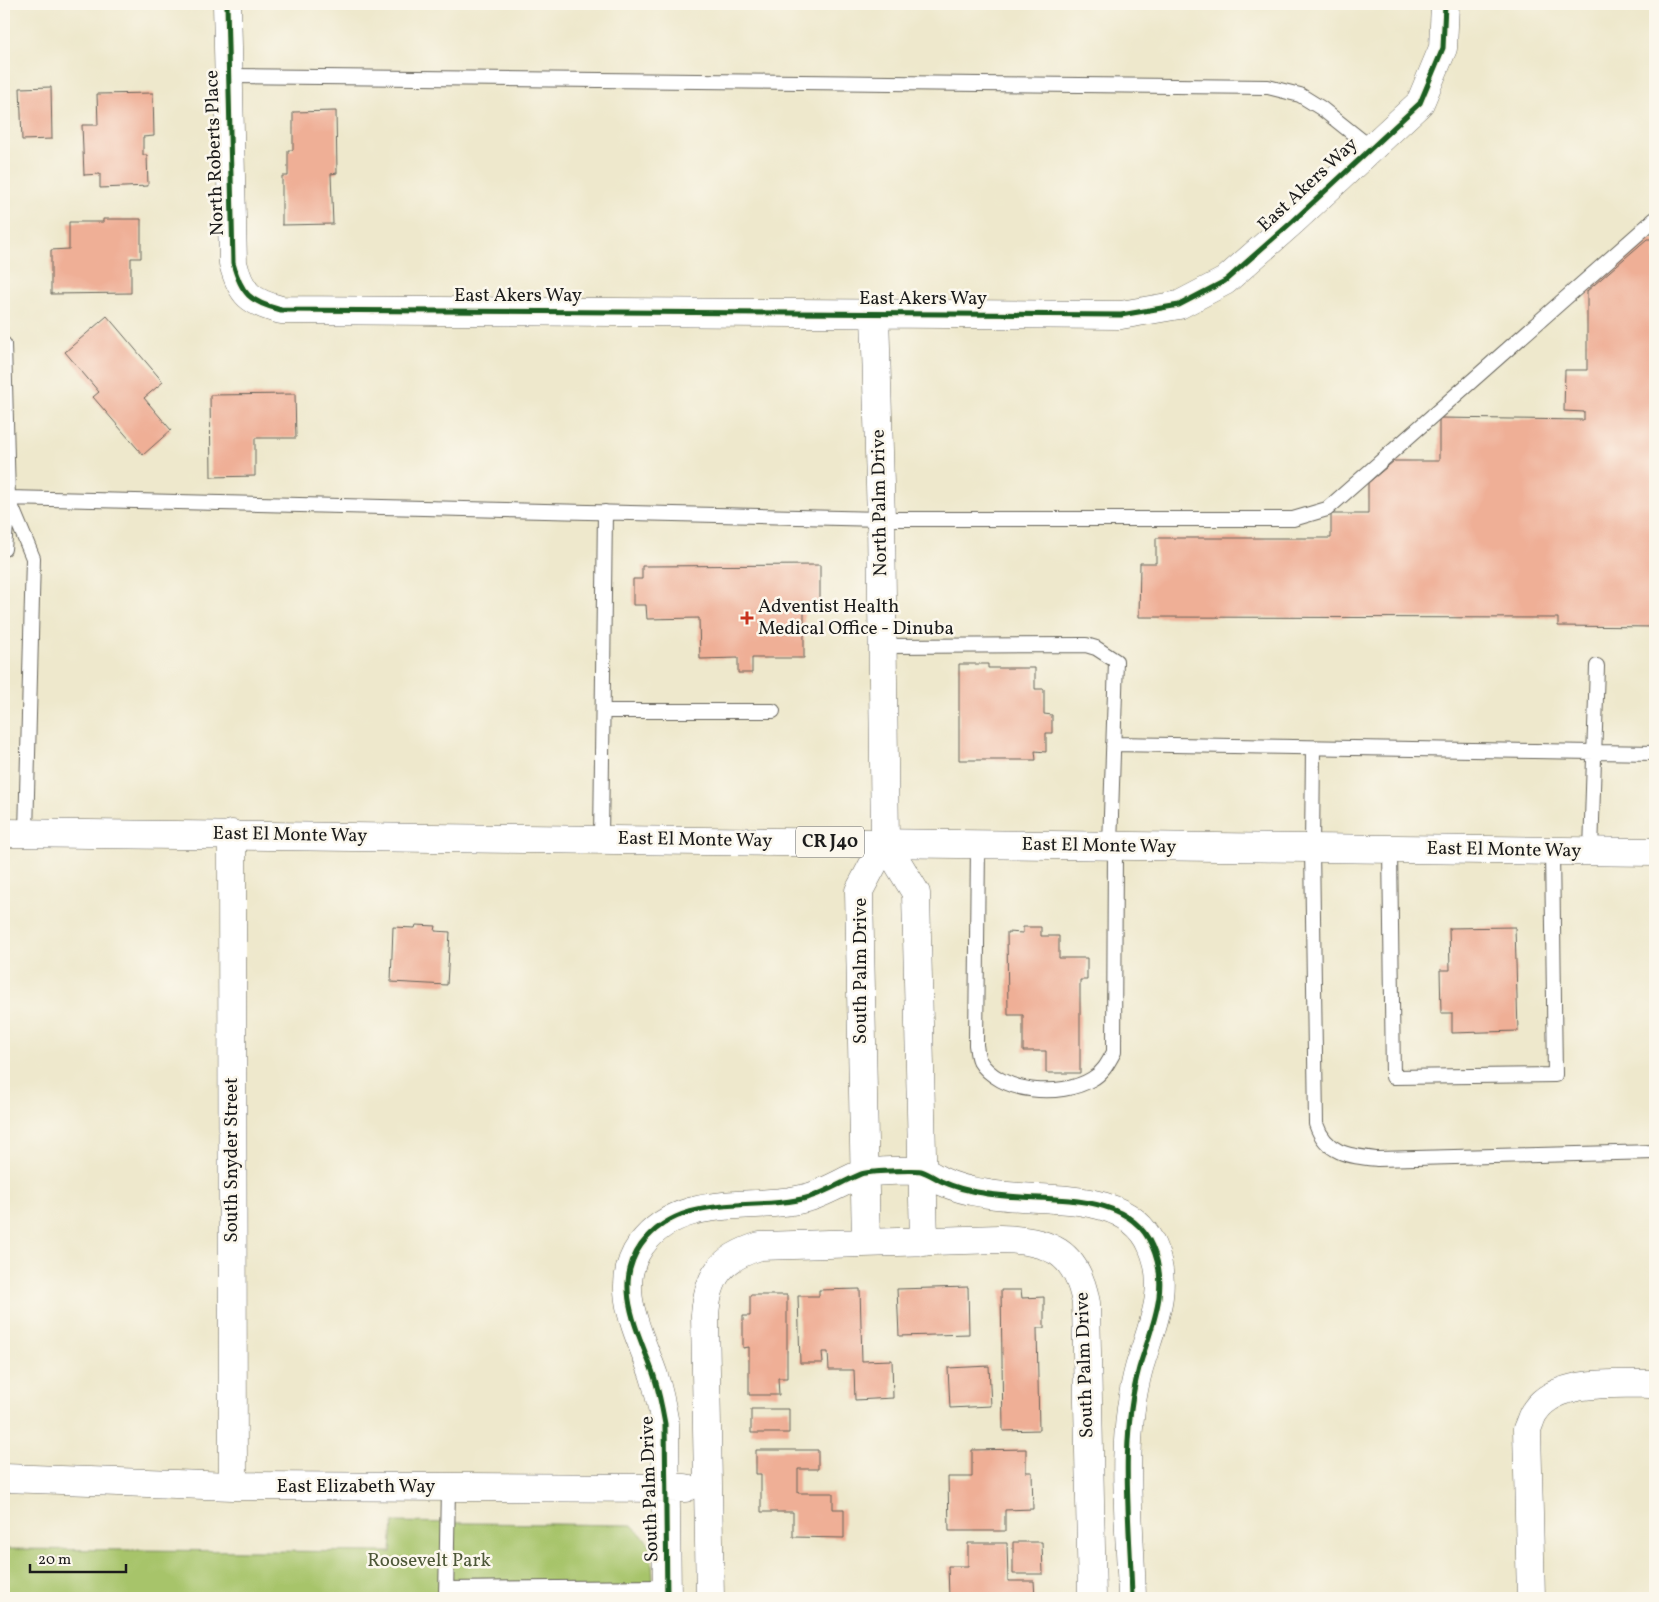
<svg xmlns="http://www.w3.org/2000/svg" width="1659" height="1602" viewBox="0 0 1659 1602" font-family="Vollkorn,serif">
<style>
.green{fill:#a7c46b;stroke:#627044}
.building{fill:#efaf96}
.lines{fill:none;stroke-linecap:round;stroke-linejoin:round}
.lane-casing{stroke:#66635a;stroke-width:16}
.street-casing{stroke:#66635a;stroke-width:29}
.primary-casing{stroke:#66635a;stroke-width:29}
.lane{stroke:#fff;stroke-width:14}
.street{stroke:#fff;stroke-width:28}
.primary{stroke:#fff;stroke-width:28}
.cycleway-casing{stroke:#fbf7ec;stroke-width:8}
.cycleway{stroke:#1b5e20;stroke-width:5}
.poi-dot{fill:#c8321e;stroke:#fbf7ec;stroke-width:2}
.labels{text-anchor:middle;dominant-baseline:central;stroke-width:5;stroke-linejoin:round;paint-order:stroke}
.shield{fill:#fbf7ec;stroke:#5f5e5a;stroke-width:1}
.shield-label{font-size:18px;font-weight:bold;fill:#1c1c1c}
.street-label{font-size:19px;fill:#1c1c1c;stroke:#fbf7ec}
.poi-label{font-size:19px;fill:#1c1c1c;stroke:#fbf7ec;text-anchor:start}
.park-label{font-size:19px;fill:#4d5738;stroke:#fbf7ec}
</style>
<rect width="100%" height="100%" fill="#fbf7ec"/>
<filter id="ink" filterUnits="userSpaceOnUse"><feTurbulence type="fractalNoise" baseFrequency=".02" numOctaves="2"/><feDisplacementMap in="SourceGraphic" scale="10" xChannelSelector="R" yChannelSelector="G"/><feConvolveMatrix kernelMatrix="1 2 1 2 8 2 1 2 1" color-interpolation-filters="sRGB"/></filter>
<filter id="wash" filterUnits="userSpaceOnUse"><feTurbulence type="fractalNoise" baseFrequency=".0096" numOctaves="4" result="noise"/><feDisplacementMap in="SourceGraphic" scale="20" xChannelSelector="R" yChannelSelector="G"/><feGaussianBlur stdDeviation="1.12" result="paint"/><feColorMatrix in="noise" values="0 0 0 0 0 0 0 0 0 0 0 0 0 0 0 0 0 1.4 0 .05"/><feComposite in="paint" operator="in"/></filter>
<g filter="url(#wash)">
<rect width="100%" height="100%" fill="#eee8cc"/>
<path class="green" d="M393,1522L632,1525L651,1545L654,1598H4V1549L391,1552Z"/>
<g id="blocks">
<path class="building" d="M51,87L52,139L22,140L20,88Z
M153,93L154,136L143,137V155H147L148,186L100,188V174L84,175L82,125H98L97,94Z
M336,111L337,173L331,174L333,224L282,225V176H288V150H293V112Z
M103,219H141V258H131V293L51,294V250L69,249V222H103Z
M1647,239H1655V627L1558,626V618L1139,617L1140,563H1156V538H1331V514H1368V483L1394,461H1439V418L1584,420V412L1564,411L1565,370H1587V291Z
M107,316L163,382L144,398L171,430L143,455L93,397L99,392L65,352Z
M295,394L296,438H255V476L211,477L210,395Z
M820,565V606H804V658H752V673H738V658L700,659L699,618L647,619L646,605H633V579H642V566Z
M959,664H988V668H1035V689H1044V714L1052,715V733H1046V752L1035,751L1036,760H959Z
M416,925L436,926L435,931L450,932L447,985L391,982L393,927L415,928Z
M1023,927H1041V936H1059V958H1087V980H1080V1073H1046V1051H1023V1015H1008L1007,932L1023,933Z
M1515,927L1518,1031L1452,1033V1013H1441L1440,970H1450L1449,928Z
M968,1287L969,1334L899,1336L897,1289Z
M860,1289L862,1361L892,1360L893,1398L855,1400L854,1370H829L828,1352H822L823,1363H800L798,1296H819V1290Z
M1001,1290H1021L1022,1298L1044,1297V1328H1037L1039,1430L1003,1431Z
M750,1295H787V1378H778L779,1395H749V1347L743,1348V1316H750Z
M989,1366L991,1406L950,1408L948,1368Z
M751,1409H789V1433H751Z
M1026,1449V1472H1032L1033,1509L1005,1510V1531H949L948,1477H972V1450Z
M756,1450H818V1469H798V1493H833V1509H844V1538L793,1537V1512H761V1474H756Z
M1013,1542H1042L1043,1574H1013Z
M968,1543H1007L1008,1581H1034L1035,1598H949L948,1566H968Z"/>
</g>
</g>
<g filter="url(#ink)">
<use href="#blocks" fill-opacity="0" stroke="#66635a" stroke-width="1"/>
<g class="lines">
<g class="lane-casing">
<path id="lane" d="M228,76L1268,87L1300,95L1321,108L1371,148
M4,344L8,498L881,519H1293L1327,509L1655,219
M8,498L33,558L26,833
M4,549L8,501
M882,646L1086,645L1096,648L1116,661L1110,846
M603,711H773
M1113,744L1655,753
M1313,748L1312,848L1316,1124C1326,1154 1349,1156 1377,1159L1655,1152
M601,839L605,512
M978,844L976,1045C977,1050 977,1056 979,1060C999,1094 1061,1098 1092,1079C1103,1073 1108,1063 1114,1052L1115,846
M1390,849L1393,1077L1555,1075L1552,851
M1591,851L1597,666
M446,1589L667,1587
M446,1598L448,1488"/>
</g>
<g class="street-casing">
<path id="street" d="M227,4L233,263C241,294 250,302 281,310L1121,315L1179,305L1225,281L1293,221L1420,103L1443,48L1445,4
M232,834L233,1486
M885,842L916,893L924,1242
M866,1243L859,891L885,842L881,519L875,314
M4,1478L233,1486L685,1488
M667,1598L665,1424C662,1407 659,1392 654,1376C640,1334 611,1287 641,1245C682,1190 754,1213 810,1197C828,1191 844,1181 861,1174C868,1171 913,1170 921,1171C928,1173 935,1178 941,1181C954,1187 968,1191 983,1193C1036,1204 1127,1186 1152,1246C1171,1289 1151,1327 1139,1368C1119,1442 1130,1522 1132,1598
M710,1598L705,1315C708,1275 721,1258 760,1246L1000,1239C1049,1240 1077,1251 1086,1303L1092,1598
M1531,1598L1527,1429C1530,1423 1531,1416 1535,1411C1557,1378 1620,1384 1655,1384"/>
</g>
<g class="primary-casing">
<path id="primary" d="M4,833L1655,852"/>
</g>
<use href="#lane" class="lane"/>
<use href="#street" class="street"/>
<use href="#primary" class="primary"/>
<g class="cycleway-casing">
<path id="cycleway" d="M227,4L233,263C241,294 250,302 281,310L1121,315L1179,305L1225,281L1293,221L1420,103L1443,48L1445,4
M667,1598L665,1424C662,1407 659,1392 654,1376C640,1334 611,1287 641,1245C682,1190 754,1213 810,1197C828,1191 844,1181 861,1174C868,1171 913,1170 921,1171C928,1173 935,1178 941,1181C954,1187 968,1191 983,1193C1036,1204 1127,1186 1152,1246C1171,1289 1151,1327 1139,1368C1119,1442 1130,1522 1132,1598"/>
</g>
<use href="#cycleway" class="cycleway"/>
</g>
</g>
<path class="poi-dot" d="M744.5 610.5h5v5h5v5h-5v5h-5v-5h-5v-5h5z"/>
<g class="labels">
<rect class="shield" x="796" y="826.5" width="68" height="31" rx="4"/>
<g class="shield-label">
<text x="830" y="842">CR J40</text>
</g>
<g class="street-label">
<text transform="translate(215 153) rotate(-92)">North Roberts Place</text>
<text transform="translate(1308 185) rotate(-43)">East Akers Way</text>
<text x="518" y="296">East Akers Way</text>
<text x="923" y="299">East Akers Way</text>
<text transform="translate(880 503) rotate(-91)">North Palm Drive</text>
<text transform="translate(290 835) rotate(1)">East El Monte Way</text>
<text transform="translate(695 840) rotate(1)">East El Monte Way</text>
<text transform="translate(1099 846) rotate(1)">East El Monte Way</text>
<text transform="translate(1504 850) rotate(1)">East El Monte Way</text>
<text transform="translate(861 971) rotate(-90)">South Palm Drive</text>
<text transform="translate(232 1160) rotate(-90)">South Snyder Street</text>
<text transform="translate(1085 1365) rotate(-92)">South Palm Drive</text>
<text x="356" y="1487">East Elizabeth Way</text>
<text transform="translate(650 1489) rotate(-92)">South Palm Drive</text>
</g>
<g class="poi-label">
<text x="758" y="607">Adventist Health<tspan x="758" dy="22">Medical Office - Dinuba</tspan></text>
</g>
<g class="park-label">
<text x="429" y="1561">Roosevelt Park</text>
</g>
</g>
<rect width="1659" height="1602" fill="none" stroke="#fbf7ec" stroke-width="20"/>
<path d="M30 1564v8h96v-8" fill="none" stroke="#1c1c1c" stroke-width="2.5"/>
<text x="38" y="1564" font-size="15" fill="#1c1c1c" stroke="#fbf7ec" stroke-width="4" paint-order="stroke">20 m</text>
</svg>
